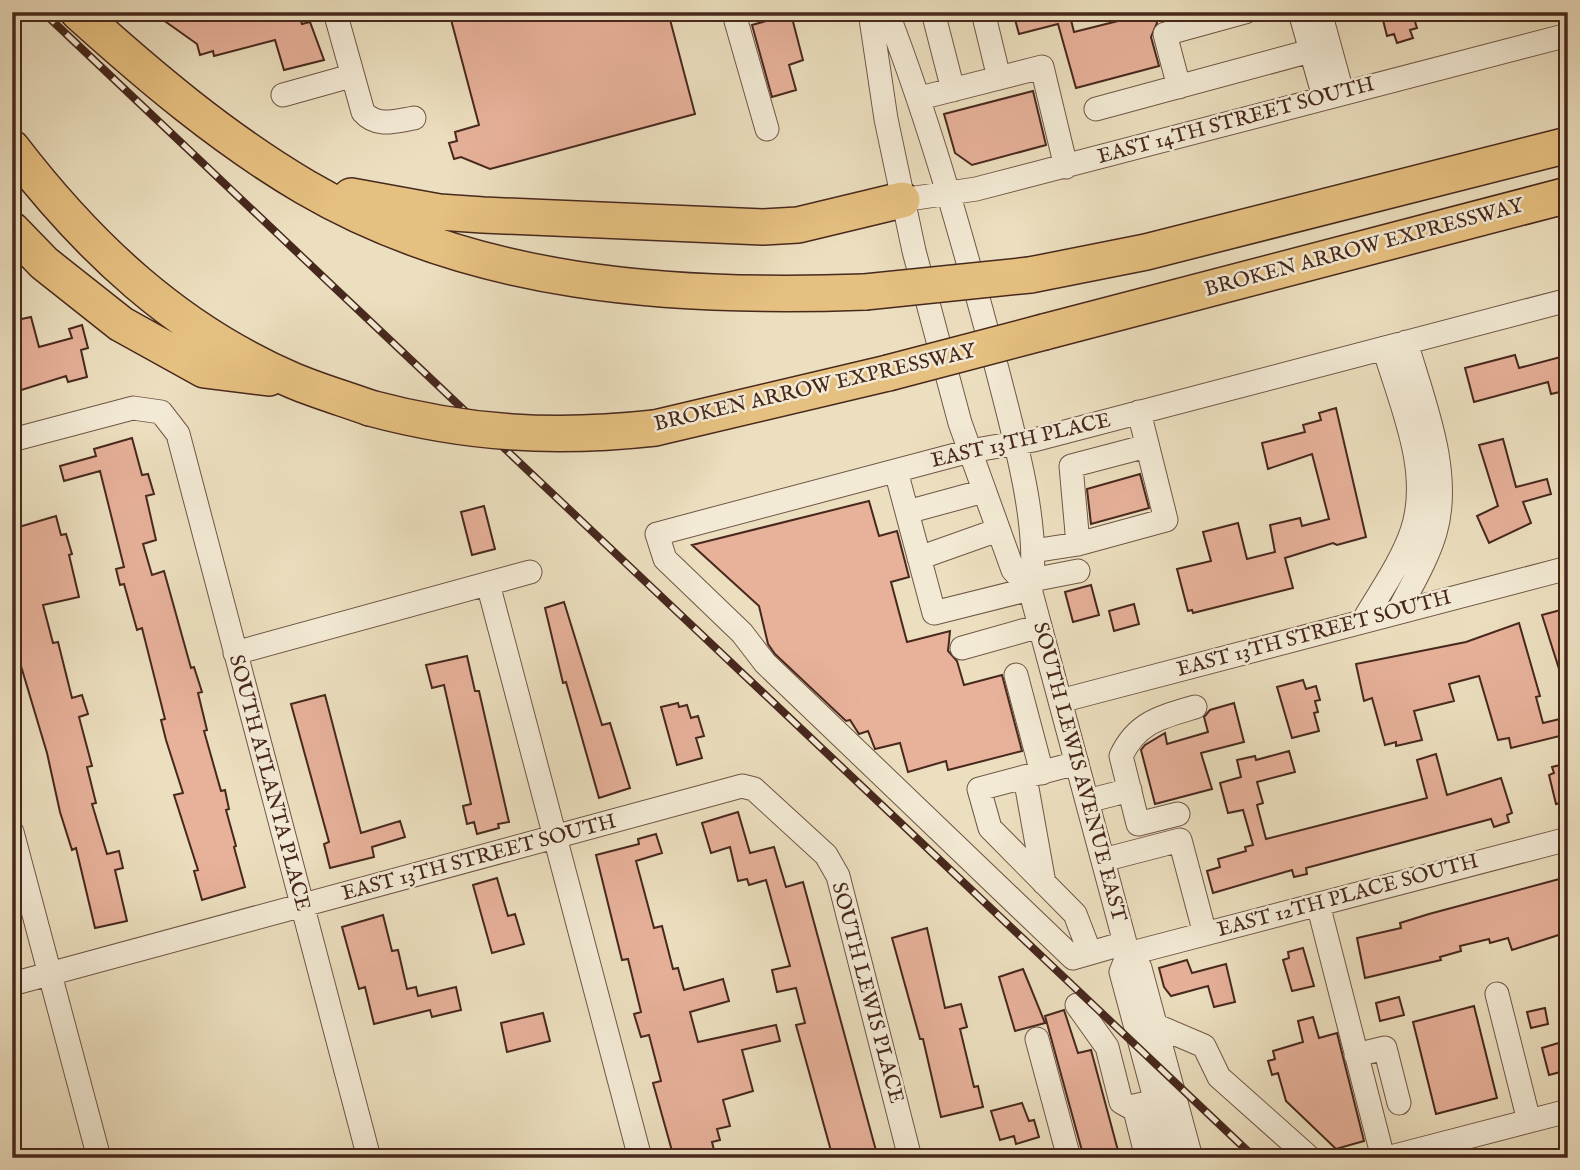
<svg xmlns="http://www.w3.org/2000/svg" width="1580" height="1170" viewBox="0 0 1580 1170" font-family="'IM FELL English',serif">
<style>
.building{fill:#e7b19a;stroke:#47281d;stroke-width:2}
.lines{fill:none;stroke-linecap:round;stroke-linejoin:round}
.minor-casing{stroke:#705646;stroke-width:25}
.highway-casing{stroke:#47281d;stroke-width:38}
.minor{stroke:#f3ead5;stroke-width:23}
.highway{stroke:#e6c080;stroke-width:35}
.rail-casing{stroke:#47281d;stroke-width:8}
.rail{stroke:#f3ead5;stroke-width:5;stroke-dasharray:16;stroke-linecap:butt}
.highway-bridge-casing{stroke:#47281d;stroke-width:38;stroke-linecap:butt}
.highway-bridge{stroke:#e6c080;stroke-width:35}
.labels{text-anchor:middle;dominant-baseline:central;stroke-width:5;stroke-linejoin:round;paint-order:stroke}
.street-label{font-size:21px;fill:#47281d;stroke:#f3ead5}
</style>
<rect width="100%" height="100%" fill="#ecdfbf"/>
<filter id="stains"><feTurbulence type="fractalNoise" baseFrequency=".00286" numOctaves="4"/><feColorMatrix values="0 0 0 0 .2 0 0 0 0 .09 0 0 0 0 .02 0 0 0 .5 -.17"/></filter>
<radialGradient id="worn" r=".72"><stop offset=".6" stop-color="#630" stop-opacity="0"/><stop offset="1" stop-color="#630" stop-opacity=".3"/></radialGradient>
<path class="building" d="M152,12H269L271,18L298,12L302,24L310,22L324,60L284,70L275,40L214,56L213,51L200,55L197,44Z
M449,12H668L695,114L490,169L461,157L454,159L449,143L457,141L455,132L479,125Z
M1013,12H1084L1085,17L1071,20L1074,32L1154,12L1157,23L1151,37L1159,66L1076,88L1058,24L1019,34Z
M1381,12H1412L1417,28L1410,30L1413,38L1397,43L1394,34L1387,36Z
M791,14L803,60L789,65L796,90L772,97L752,25Z
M1033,91L1046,145L972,165L955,153L944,114Z
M31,317L39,347L72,338L69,329L82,325L88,348L81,350L87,377L68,382L66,376L12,393V321Z
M1515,355L1519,368L1568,355V390L1551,394L1548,382L1474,402L1465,368Z
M1336,408L1366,537L1337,545L1333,543L1285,558L1293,588L1193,613L1192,610L1188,611L1177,569L1211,561L1203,532L1238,523L1247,559L1275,552L1270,525L1300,518L1302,526L1329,519L1312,454L1268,469L1262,443L1305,432L1303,425L1321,420L1319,413Z
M132,438L142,475L148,474L154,494L146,496L156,540L143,544L152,575L164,571L191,668L194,667L202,692L198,693L207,730L204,731L221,791L225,790L229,809L226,810L236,846L234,847L245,887L202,900L194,871L198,870L174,795L183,793L166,740L161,720L165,719L142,628L137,630L124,584L120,585L116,569L124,567L100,471L64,481L60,466L96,456L94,449Z
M1503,439L1516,487L1547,479L1551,494L1523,502L1531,523L1489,543L1477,516L1498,506L1479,445Z
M1140,474L1149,508L1091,524L1087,489Z
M869,501L879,536L897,531L909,577L891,582L907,642L950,631L948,651L957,661L964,685L1002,675L1022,751L948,770L946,761L908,772L900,743L875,749L868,731L859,734L850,720L846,721L775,654L768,644L759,606L692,545Z
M484,506L495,549L472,555L461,512Z
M56,516L61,535L66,534L72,554L69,555L79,597L43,605L53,643L58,642L72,698L82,695L88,714L79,717L92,766L87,767L96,803L92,804L107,854L119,851L123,868L115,870L127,921L95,928L76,848L72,850L60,812L47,753L12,636V529Z
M1091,585L1099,615L1073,622L1065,592Z
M564,602L602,725L610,723L630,788L599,798L566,682L563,683L545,608Z
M1134,604L1139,624L1114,631L1109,611Z
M1568,608V688H1565L1542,615Z
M1519,623L1540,696L1536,697L1543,723L1568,717V734L1511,748L1509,738L1498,740L1479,676L1449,684L1454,701L1414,711L1422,740L1396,746V742L1385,745L1372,698L1364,701L1356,664L1466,642Z
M467,656L475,691H479L509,822L498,824L499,828L477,834L474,822L467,824L463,806L471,804L444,685L432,688L426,665Z
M1303,680L1306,689L1316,686L1320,700L1315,701L1318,712L1314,713L1319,731L1292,738L1277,687Z
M325,695L361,833L400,821L405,837L372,847L374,857L330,868L324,844L329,842L291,704Z
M678,703L679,707L687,705L691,718L698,716L704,736L696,738L702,758L677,765L661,707Z
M1234,703L1244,742L1201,753L1212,789L1155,804L1141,750L1145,745L1165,733L1167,744L1208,732L1204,717L1210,710Z
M1289,751L1295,772L1257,782L1263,803L1257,805L1266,839L1427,798L1417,760L1436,754L1447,795L1501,778L1512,813L1507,815L1509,822L1494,827L1491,819L1306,868L1307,874L1294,877L1292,870L1213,893L1207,871L1220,867L1218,859L1246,851L1245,847L1253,845L1243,810L1228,813L1220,783L1241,777L1237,760L1255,756L1256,760Z
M1568,763V809H1563L1561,803L1556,804L1549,775L1554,773L1552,767Z
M738,812L750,853L774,847L786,887L803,882L878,1158H833L796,1025L805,1023L796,988L777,992L772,970L790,966L766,880L749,885L747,879L738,881L730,847L711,853L702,823Z
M656,834L662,853L636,861L654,928L662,926L673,969L678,968L684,990L723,979L729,1001L690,1012L698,1042L776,1025L780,1041L742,1050L753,1091L723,1100L730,1126L717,1129L720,1140L712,1142L716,1158H674L653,1083L661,1081L649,1035L641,1037L634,1014L641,1012L628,959L622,960L596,855L639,844L638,839Z
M497,878L508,916L515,914L524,944L492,953L473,885Z
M1563,878L1568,896V932L1512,950L1508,938L1490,943L1489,939L1460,946L1461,951L1440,957L1441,960L1365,978L1357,938L1401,928L1400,923L1429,914Z
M383,915L392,951L398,950L407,989L416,987L418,996L456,987L461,1010L432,1017L430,1010L374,1024L365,987L359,989L342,927Z
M927,928L945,1008L961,1004L967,1027L960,1029L974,1087L978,1086L983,1107L941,1117L923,1039H920L892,938Z
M1303,948L1314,986L1292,991L1283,960L1289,958L1288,952Z
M1187,960L1192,973L1226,964L1235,1002L1214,1007L1208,986L1171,996L1164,987L1159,968Z
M1023,969L1045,1023L1015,1031L999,977Z
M1399,997L1404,1015L1380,1021L1376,1003Z
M1474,1006L1497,1098L1436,1114L1413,1022Z
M1545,1008L1548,1024L1531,1028L1527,1012Z
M1064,1010L1078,1053L1091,1050L1120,1158H1084L1045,1016Z
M543,1013L550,1041L507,1052L501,1023Z
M1313,1017L1319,1038L1337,1033L1364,1141L1336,1149L1286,1101L1278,1073L1272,1075L1268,1061L1275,1059L1273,1051L1303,1042L1298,1021Z
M1568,1040V1070L1549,1075L1542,1048Z
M1022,1103L1029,1121L1034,1120L1039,1137L1016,1144L1014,1136L1000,1140L991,1111Z"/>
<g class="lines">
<g class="minor-casing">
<path id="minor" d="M335,12L363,112C377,128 396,121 414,118
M740,12L736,21L767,129
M870,12L886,119L914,251L960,423L1013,570L1030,589
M887,12C932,129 965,248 997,369C1012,428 1042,531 1030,589L1128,954L1140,968L1191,1158
M933,12L953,90
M983,12L999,78
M1300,12L1324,97
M1320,12L1342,92
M1179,87L1165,34L1245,12
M283,95L351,76
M920,98L1042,67L1066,167
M1096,109L1329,46
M902,200L976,189L1568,35
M12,440L133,408L161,412L178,434L369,1158
M896,471L934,613L1030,589
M907,512L984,491
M1078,544L1071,466L1147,446
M1033,551L1078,544L1166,520L1139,412
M919,558L998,530
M1032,580L1078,571
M488,584L640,1158
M1398,612C1411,586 1427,560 1435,533C1453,472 1423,401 1406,342
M1363,621C1380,592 1401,563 1412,531C1432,472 1401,405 1384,348
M962,648L1040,626
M235,653L530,572
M1016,675L1042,773
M1060,701L1568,568
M1077,763L979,789L990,828L1075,914L1090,953
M1025,777L1044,883
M1087,801L1130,790
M1178,814L1138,824L1121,756C1137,722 1161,717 1195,707
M12,832L99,1158
M1103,860L1180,840L1205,934
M1318,904L1383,1158
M1125,943L1073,958L765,663L742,633L665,559L657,534L970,451L1034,440L1568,300
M1128,954L1568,839
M1128,954L1121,972L1171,1158
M12,984L742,786L754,789L826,855L838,876L910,1158
M1497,994L1529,1121
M1077,1005L1107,1047L1121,1102L1130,1107L1156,1101
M1157,1026L1204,1046L1219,1077L1310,1158
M1037,1039L1069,1158
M1356,1055L1385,1048L1399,1103
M1134,1106L1147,1158
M1387,1158L1568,1111"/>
</g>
<g class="highway-casing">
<path id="highway" d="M78,12C149,76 222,138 305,187C474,286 674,299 865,292
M12,148C88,247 177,331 294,381C318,391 345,399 370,408
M351,196L439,212L483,215L763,227L798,225L902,200
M12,230L44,263L121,324L204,370L269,378
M1030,275L1146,252L1568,145
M1044,332L1568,195
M655,428L888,373"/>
</g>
<use href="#minor" class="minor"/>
<use href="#highway" class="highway"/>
<g class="rail-casing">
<path id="rail" d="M43,12L1255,1158"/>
</g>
<use href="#rail" class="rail"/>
<g class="highway-bridge-casing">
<path id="highway-bridge" d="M865,292L1030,275
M888,373L1044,332
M370,408C467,434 554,439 655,428"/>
</g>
<use href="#highway-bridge" class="highway-bridge"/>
</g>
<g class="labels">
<g class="street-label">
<text transform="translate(1236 121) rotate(-15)">EAST 14TH STREET SOUTH</text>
<text transform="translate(1364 248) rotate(-15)">BROKEN ARROW EXPRESSWAY</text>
<text transform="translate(815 388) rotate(-13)">BROKEN ARROW EXPRESSWAY</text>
<text transform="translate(1021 441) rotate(-13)">EAST 13TH PLACE</text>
<text transform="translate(1314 634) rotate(-15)">EAST 13TH STREET SOUTH</text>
<text transform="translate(1079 772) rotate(75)">SOUTH LEWIS AVENUE EAST</text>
<text transform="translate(269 783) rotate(75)">SOUTH ATLANTA PLACE</text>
<text transform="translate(479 858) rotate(-15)">EAST 13TH STREET SOUTH</text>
<text transform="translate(1348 896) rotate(-15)">EAST 12TH PLACE SOUTH</text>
<text transform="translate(867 993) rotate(75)">SOUTH LEWIS PLACE</text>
</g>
</g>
<rect width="1580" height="1170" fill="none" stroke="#ecdfbf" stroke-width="42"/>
<rect x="14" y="14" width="1552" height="1142" fill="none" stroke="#47281d" stroke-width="3.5"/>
<rect x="21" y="21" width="1538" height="1128" fill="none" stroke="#47281d" stroke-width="2"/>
<rect width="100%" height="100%" filter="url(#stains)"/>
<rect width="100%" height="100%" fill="url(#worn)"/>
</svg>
